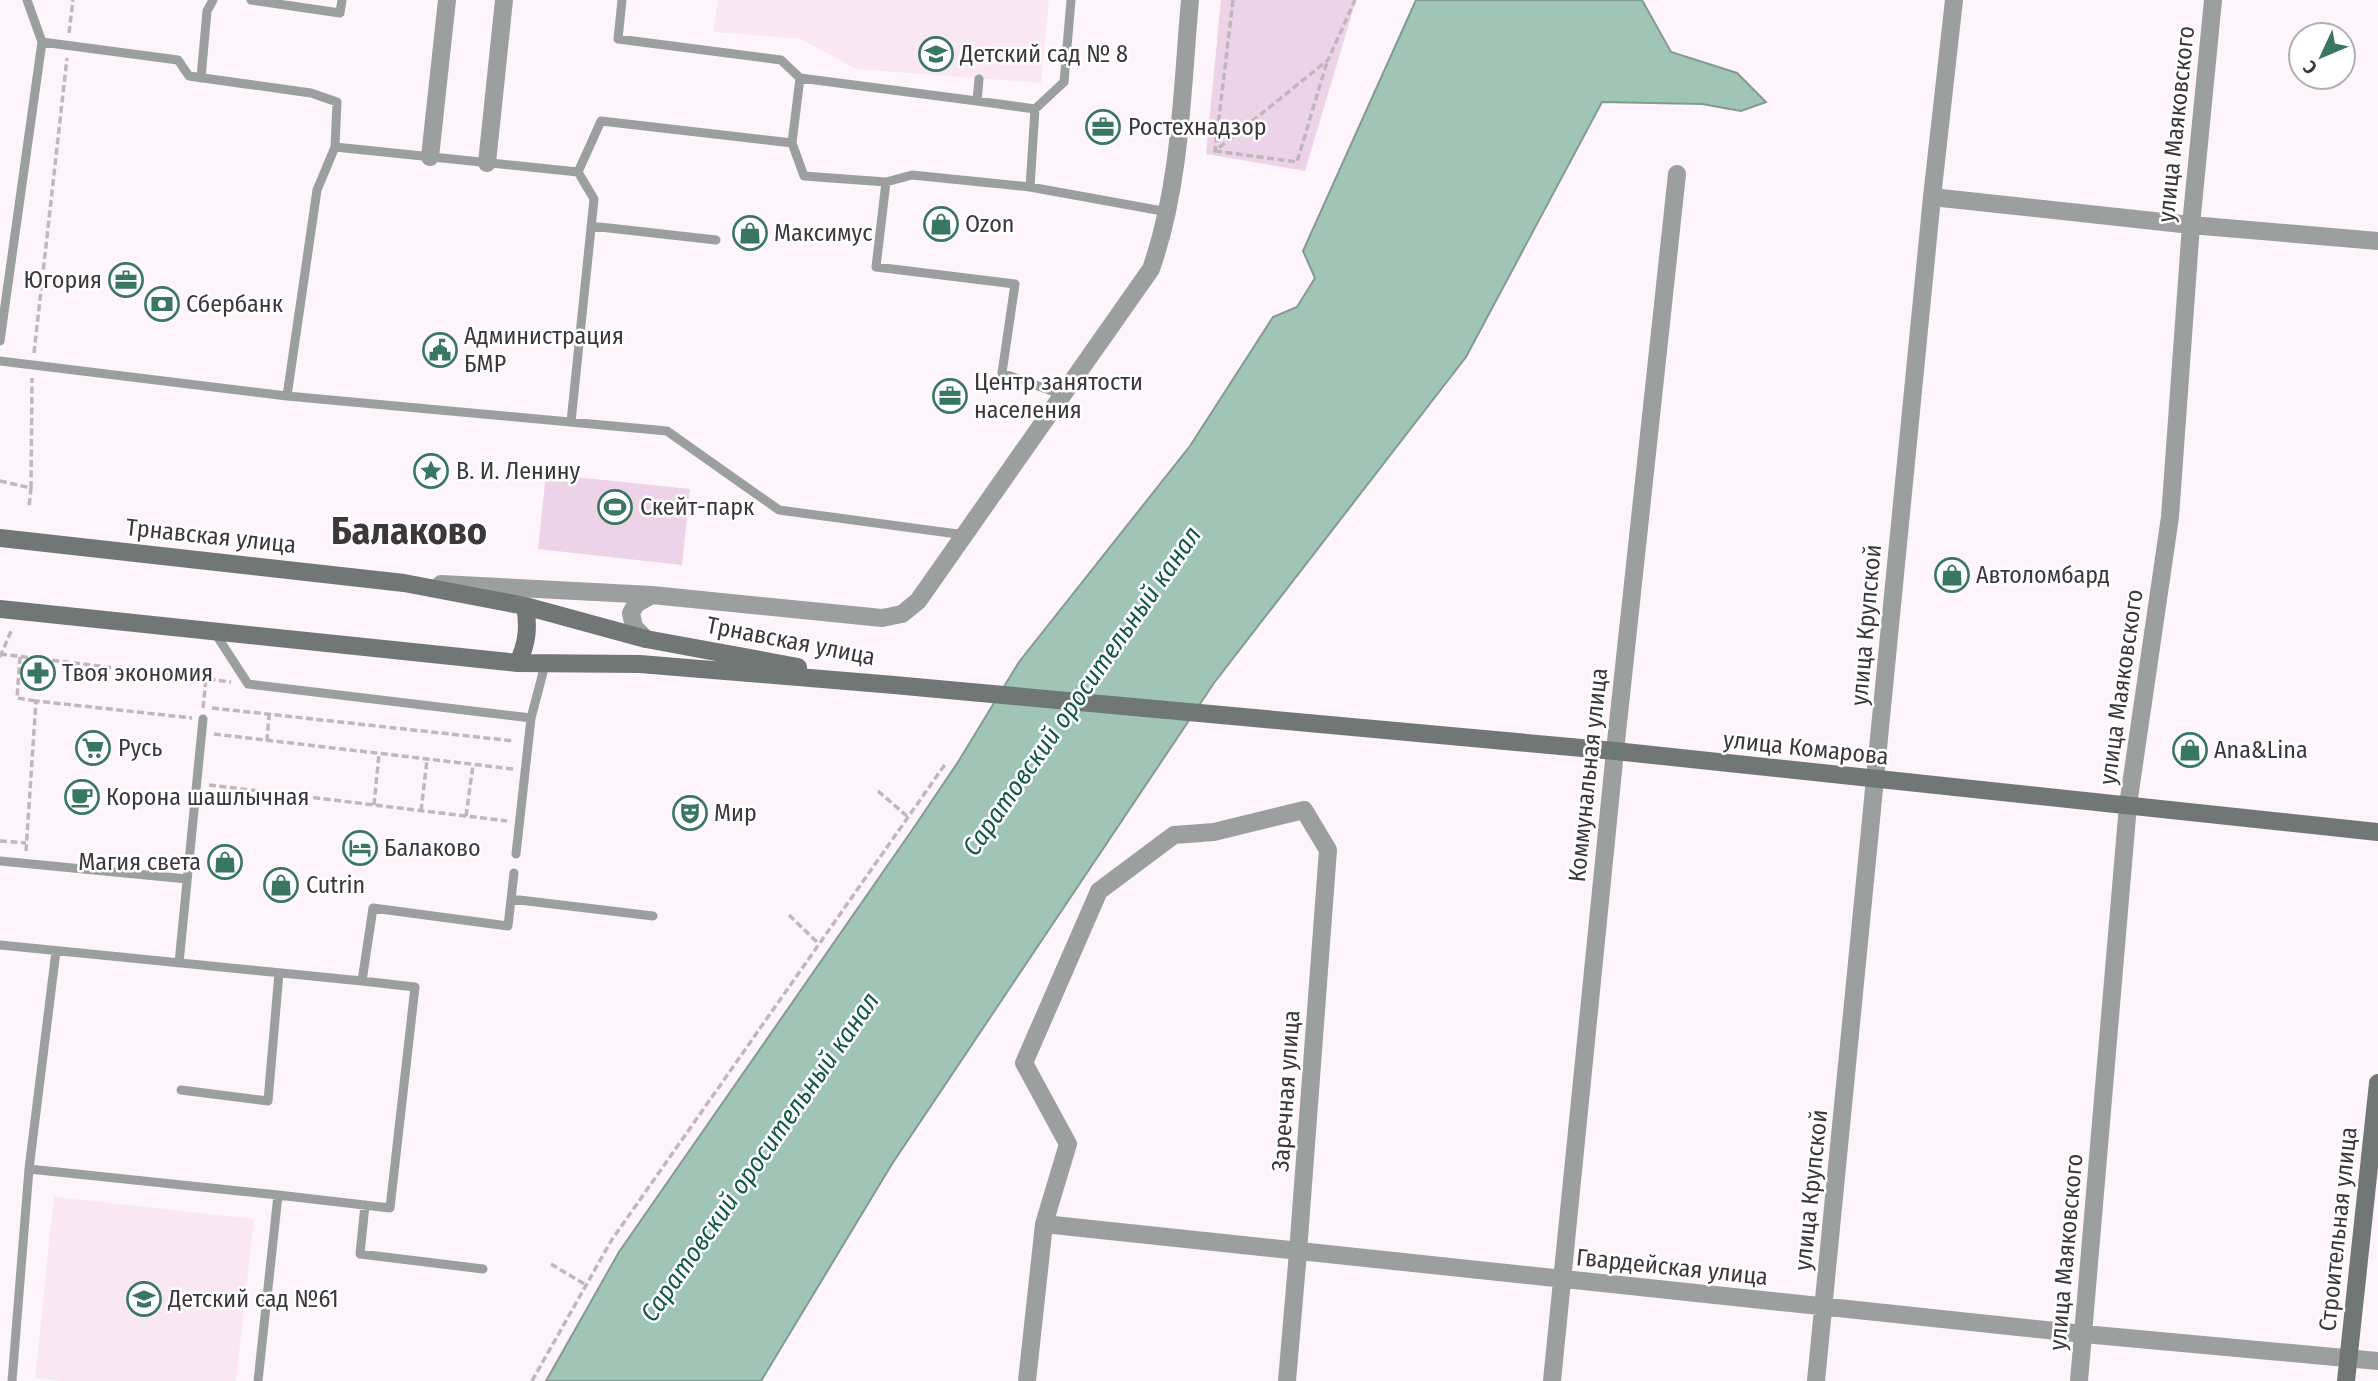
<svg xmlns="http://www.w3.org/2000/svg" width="2378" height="1381" viewBox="0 0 2378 1381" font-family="'Fira Sans Condensed',sans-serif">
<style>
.built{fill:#f9e8f4}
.green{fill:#edd3e7}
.water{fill:#a0c5b7;stroke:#829a92;stroke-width:2}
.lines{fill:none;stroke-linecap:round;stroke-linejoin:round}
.path{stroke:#bfb7bc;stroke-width:3.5;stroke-dasharray:7 3.5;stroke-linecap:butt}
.lane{stroke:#9ba09e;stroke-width:9}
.street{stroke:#9ba09e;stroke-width:18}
.secondary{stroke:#707774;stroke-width:18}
.labels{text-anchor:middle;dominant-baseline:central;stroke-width:5;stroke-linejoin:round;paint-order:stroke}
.poi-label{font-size:24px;fill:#3b373a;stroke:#fff;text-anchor:start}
.street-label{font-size:24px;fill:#3b373a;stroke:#fff}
.water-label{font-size:26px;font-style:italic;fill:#135946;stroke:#fff}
.town-label{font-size:38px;font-weight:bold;fill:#3b373a;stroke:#fff}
</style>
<rect width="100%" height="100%" fill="#fef4fb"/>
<path class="built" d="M718,0H1049L1041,83L856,69L801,39L713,32Z
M54,1197L254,1219L236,1381H60L35,1378Z"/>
<path class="green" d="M1221,0H1356L1305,171L1206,154Z
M546,474L690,489L682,565L538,549Z"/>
<path class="water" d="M1416,0H1642L1671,52L1737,73L1766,102L1741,111L1702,104L1602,102L1466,357L1214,683L892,1164L761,1381H546L619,1252L917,823L958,762L1019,662L1190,446L1273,317L1297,307L1315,278L1303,251Z"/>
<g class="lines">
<path class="path" d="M1233,0L1215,151L1328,60L1355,0
M69,33L73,0
M1215,151L1297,162L1327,62
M34,353L67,58
M0,481L31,488L29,507
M31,488L32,378
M0,654L231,682
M0,657L12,629
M20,657L17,698L36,701
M203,708L206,679
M212,708L514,741
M214,734L513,769
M267,741L269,715
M209,785L507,821
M878,791L908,817
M374,805L379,754
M421,811L427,760
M466,816L473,765
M0,841L26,843
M26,851L36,701L192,718
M789,915L819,944
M551,1264L586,1285
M532,1381L611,1241L946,763"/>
<path class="lane" d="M27,0L42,42L178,60L189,76L311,93L337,102L335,147L578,172L601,121L792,143L804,176L886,182L912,175L1030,187L1168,212
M251,0L340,13L342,0
M622,0L618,39L781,60L800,78L977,101
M201,78L207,11L213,0
M979,79L977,101L1035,109L1030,187
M1035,109L1064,82L1071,0
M792,143L800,78
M886,182L876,267L1015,284L1002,373L1063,395
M591,226L716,240
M0,341L42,42
M0,361L287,396L667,431L779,510L965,535
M287,396L317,190L335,147
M571,422L594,199L578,172
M215,633L248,684L531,718L545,665
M516,854L531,718
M0,861L187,879
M511,899L653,916
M0,945L362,981L373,908L508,926L514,873
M179,963L203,719
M181,1090L268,1101L279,973
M29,1169L278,1195L258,1381
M278,1195L390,1208L415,987L362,981
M365,1205L360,1254L483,1269
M12,1381L29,1169L56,951"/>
<path class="street" d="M430,157L447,0
M487,163L504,0
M1932,197L2191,225L2378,241
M441,584L652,595L882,618L902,614L918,601L1151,269C1181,184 1182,89 1190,0
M646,639L634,627L631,613L636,604L652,595
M1044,1224L2084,1334L2378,1361
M1027,1381L1044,1224L1068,1144L1024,1063L1099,891L1174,835L1214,832L1304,810L1328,850L1298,1252L1287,1381
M1552,1381L1615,751L1677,174
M1816,1381L1932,197L1954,0
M2079,1381L2128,805L2170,517L2191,225L2213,0"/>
<path class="secondary" d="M0,538L404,583L525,606L646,639L798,667
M0,609L518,663L640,664L894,685L1615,751L2378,832
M518,663C527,643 529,628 525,606
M2346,1381L2378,1083"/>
</g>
<defs>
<g id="school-ring" transform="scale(1.75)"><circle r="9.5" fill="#fff" stroke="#397763" stroke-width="1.5"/><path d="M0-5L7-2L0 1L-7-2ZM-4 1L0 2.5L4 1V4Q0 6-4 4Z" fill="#397763"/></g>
<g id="office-ring" transform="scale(1.75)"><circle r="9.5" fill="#fff" stroke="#397763" stroke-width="1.5"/><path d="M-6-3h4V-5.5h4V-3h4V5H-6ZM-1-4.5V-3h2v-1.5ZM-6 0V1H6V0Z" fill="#397763"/></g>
<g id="shop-ring" transform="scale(1.75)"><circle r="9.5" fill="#fff" stroke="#397763" stroke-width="1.5"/><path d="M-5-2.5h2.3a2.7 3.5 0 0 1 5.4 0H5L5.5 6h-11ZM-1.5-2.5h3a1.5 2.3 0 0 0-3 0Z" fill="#397763"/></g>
<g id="bank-ring" transform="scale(1.75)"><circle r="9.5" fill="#fff" stroke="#397763" stroke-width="1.5"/><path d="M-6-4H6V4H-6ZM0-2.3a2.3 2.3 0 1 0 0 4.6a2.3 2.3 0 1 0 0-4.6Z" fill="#397763"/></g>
<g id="civic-ring" transform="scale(1.75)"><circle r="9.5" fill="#fff" stroke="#397763" stroke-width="1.5"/><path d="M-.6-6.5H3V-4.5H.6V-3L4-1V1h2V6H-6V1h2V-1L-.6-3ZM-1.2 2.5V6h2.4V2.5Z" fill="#397763"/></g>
<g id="sight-ring" transform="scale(1.75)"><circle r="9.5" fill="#fff" stroke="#397763" stroke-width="1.5"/><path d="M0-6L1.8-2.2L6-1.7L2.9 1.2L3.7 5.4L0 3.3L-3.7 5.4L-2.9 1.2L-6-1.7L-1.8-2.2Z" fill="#397763"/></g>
<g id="stadium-ring" transform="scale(1.75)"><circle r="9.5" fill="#fff" stroke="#397763" stroke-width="1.5"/><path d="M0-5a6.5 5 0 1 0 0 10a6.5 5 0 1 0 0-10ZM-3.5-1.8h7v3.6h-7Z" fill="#397763"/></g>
<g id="pharmacy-ring" transform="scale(1.75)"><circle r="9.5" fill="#fff" stroke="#397763" stroke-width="1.5"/><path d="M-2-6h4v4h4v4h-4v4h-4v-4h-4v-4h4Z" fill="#397763"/></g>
<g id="supermarket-ring" transform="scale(1.75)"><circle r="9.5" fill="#fff" stroke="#397763" stroke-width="1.5"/><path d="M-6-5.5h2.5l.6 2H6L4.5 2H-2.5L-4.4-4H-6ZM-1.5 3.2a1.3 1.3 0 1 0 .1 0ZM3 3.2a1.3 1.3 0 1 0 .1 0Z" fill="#397763"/></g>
<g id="cafe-ring" transform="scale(1.75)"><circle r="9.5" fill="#fff" stroke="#397763" stroke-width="1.5"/><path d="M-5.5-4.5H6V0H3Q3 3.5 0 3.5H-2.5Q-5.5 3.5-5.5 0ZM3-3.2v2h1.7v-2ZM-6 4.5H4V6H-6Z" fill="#397763"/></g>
<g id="theatre-ring" transform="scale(1.75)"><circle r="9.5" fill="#fff" stroke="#397763" stroke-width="1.5"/><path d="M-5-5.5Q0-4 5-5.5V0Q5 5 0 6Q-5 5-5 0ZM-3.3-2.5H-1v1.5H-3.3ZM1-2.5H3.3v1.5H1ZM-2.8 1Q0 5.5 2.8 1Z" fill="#397763"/></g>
<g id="hotel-ring" transform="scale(1.75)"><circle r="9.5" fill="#fff" stroke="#397763" stroke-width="1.5"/><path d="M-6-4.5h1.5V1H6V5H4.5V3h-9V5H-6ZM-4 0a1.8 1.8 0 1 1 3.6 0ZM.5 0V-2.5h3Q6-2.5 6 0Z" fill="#397763"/></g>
</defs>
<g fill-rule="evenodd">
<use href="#school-ring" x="936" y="54"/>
<use href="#office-ring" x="1103" y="127"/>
<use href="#shop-ring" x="941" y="224"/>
<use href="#shop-ring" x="750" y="233"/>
<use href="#office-ring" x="126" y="280"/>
<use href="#bank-ring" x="162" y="304"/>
<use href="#civic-ring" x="440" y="350"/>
<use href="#office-ring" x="950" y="396"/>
<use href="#sight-ring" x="431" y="471"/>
<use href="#stadium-ring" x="615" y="507"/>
<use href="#shop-ring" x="1952" y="575"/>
<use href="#pharmacy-ring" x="38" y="673"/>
<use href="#supermarket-ring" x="93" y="748"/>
<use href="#shop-ring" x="2190" y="750"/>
<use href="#cafe-ring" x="82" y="797"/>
<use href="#theatre-ring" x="690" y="813"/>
<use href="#hotel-ring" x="360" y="848"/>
<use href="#shop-ring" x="225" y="862"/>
<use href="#shop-ring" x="281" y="885"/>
<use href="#school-ring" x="144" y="1299"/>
</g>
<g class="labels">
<g class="poi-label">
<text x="960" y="54">Детский сад № 8</text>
<text x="1128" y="127">Ростехнадзор</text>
<text x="965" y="224">Ozon</text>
<text x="774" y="233">Максимус</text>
<text x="102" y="280" text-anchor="end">Югория</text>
<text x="186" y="304">Сбербанк</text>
<text x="464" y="336">Администрация<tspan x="464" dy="28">БМР</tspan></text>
<text x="974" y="382">Центр занятости<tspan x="974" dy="28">населения</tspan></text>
<text x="456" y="471">В. И. Ленину</text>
<text x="640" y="507">Скейт-парк</text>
<text x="1976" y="575">Автоломбард</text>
<text x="62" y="673">Твоя экономия</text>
<text x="118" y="748">Русь</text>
<text x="2214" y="750">Ana&amp;Lina</text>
<text x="106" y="797">Корона шашлычная</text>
<text x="714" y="813">Мир</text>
<text x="384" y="848">Балаково</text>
<text x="201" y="862" text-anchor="end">Магия света</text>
<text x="306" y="885">Cutrin</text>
<text x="168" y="1299">Детский сад №61</text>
</g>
<g class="street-label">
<text transform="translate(2176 124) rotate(-84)">улица Маяковского</text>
<text transform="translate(211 536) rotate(6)">Трнавская улица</text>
<text transform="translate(1866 625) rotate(-85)">улица Крупской</text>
<text transform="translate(791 641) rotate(11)">Трнавская улица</text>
<text transform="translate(2121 687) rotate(-82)">улица Маяковского</text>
<text transform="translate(1806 748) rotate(6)">улица Комарова</text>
<text transform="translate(1588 775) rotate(-84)">Коммунальная улица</text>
<text transform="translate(1286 1091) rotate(-86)">Заречная улица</text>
<text transform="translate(1811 1190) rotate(-84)">улица Крупской</text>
<text transform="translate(2338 1229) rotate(-84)">Строительная улица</text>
<text transform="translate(2066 1252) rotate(-85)">улица Маяковского</text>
<text transform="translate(1672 1267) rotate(6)">Гвардейская улица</text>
</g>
<g class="water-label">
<text transform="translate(1082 691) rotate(-55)">Саратовский оросительный канал</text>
<text transform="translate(760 1157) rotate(-55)">Саратовский оросительный канал</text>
</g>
<g class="town-label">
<text x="409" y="531">Балаково</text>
</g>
</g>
<g transform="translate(2322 56) rotate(226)"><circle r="33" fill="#ffffff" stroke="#b1afb0" stroke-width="2"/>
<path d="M0-5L12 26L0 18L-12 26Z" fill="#397763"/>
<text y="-10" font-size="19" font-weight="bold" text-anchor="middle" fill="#3b373a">С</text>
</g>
</svg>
